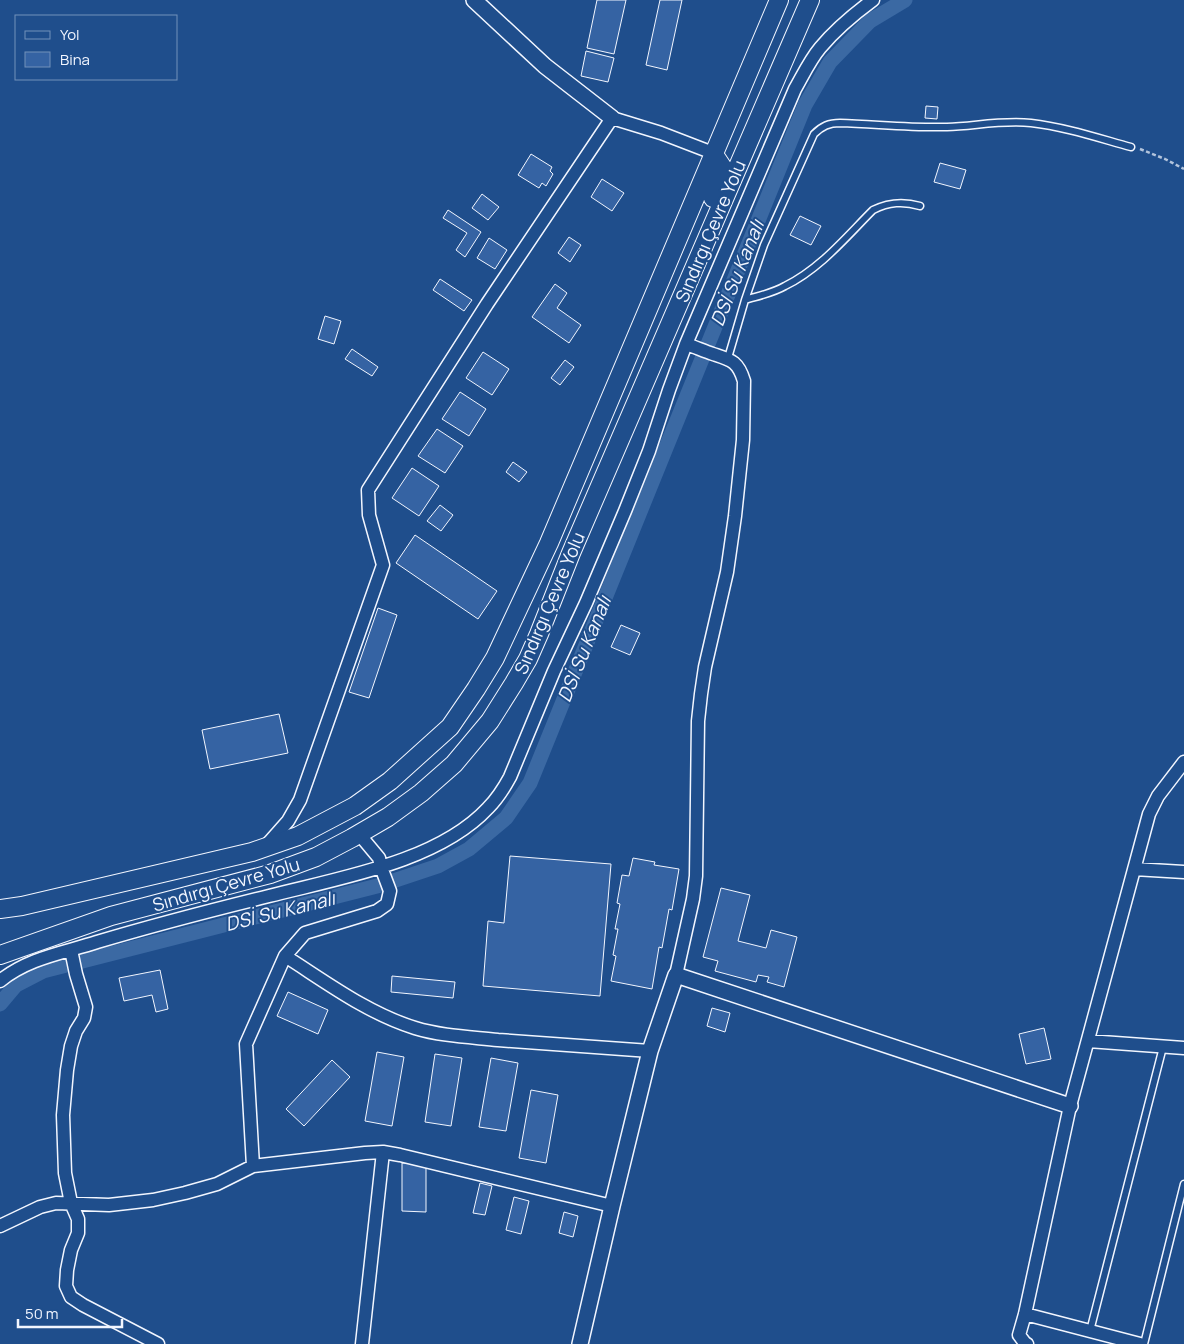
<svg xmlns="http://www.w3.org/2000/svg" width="1184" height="1344" viewBox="0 0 1184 1344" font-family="Manrope,sans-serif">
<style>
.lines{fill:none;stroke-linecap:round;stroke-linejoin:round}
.canal{stroke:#3b69a3;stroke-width:15}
.building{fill:#3563a3;stroke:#f2f6ff}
.service-casing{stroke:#f2f6ff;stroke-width:9}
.minor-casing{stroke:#f2f6ff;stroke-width:15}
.tertiary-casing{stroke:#f2f6ff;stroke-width:18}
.secondary-casing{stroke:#f2f6ff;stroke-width:20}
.path{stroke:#b3c4dc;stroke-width:2.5;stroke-dasharray:4 2.5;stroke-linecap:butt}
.service{stroke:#1f4e8c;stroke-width:6}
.minor{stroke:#1f4e8c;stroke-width:12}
.tertiary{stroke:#1f4e8c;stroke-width:15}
.secondary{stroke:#1f4e8c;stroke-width:18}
.labels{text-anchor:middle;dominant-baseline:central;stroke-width:4;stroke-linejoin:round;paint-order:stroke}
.street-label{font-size:18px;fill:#f2f6ff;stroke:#1f4e8c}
.water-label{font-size:19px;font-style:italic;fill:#f2f6ff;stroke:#1f4e8c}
</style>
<rect width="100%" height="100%" fill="#1f4e8c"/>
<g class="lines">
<path class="canal" d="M0,1004L16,985L43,971L381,885L438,866L469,849L506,818L530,783L805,105L830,62L870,21L905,0"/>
</g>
<path class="building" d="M597,0H626L614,54L587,48Z
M660,0H682L667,70L646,65Z
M586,51L614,58L608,82L581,76Z
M926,106L938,107L937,119L925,118Z
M531,154L552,167L550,171L553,174L546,186L542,183L539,188L518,175Z
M940,163L966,170L960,189L934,182Z
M602,179L624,193L612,211L591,197Z
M482,194L499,207L488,220L472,208Z
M448,210L481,232L465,257L456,250L467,233L443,218Z
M800,216L821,226L811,245L790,235Z
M569,237L581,245L570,262L558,253Z
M489,238L507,250L495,269L477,258Z
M440,279L472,300L464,311L433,290Z
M555,284L567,293L557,308L581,325L569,343L532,317Z
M325,316L341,321L334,344L318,339Z
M352,349L378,367L372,376L345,359Z
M483,352L509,369L492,395L466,378Z
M565,360L574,367L560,385L551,378Z
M460,392L486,409L469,436L442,419Z
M437,429L463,446L445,473L418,456Z
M513,462L527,472L519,482L506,472Z
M412,468L439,486L419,516L392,498Z
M440,505L453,515L441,531L427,521Z
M415,535L497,591L478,619L396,563Z
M378,608L397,615L369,698L349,692Z
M621,625L640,633L630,655L611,647Z
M279,714L288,753L210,769L202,730Z
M510,856L611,864L600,996L483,986L488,921L504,923Z
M633,858L655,862L654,865L679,869L672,910L669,909L662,948L659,947L652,989L611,981L616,956L613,955L618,929H615L620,904L617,903L622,875L629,876Z
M721,888L750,895L738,941L766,948L771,930L797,937L784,987L767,982L769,977L758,975L756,982L715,971L718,961L703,957Z
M160,970L168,1009L156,1012L152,995L124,1001L119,978Z
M392,976L455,982L453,998L391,992Z
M288,992L328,1010L318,1034L277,1016Z
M712,1008L730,1013L725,1032L707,1026Z
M1044,1028L1051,1059L1026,1064L1019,1034Z
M377,1052L404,1057L392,1126L365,1121Z
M435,1054L462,1058L451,1126L425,1122Z
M491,1058L518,1063L506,1131L479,1127Z
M332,1060L350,1077L304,1126L286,1109Z
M531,1090L558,1095L546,1163L519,1158Z
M402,1163L426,1164V1212L402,1211Z
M480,1183L492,1186L485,1215L473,1213Z
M514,1197L529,1201L521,1234L506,1230Z
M564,1212L578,1216L573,1237L559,1233Z"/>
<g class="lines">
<g class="service-casing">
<path id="service" d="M745,300C758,296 773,293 785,286C820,269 846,237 873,210C889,202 903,201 920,206
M728,358L745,300L764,245L814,134C822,126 829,123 840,123C875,124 911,128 947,127C975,126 1002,120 1031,123C1065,127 1098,138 1131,147
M1090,1331L1163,1047
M1144,1344L1184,1184"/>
</g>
<g class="minor-casing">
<path id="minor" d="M265,847L288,821L300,800L383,565L369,515L368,490L487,304L612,118L661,133L713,153
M1134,869L1184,872
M71,950L76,974L86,1007L84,1018L76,1031L71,1046L67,1070L63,1115L65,1173L71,1203L78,1219V1233L71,1250L67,1270L66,1286L71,1297L83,1305L158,1344
M285,956C326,982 367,1013 415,1028C441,1036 470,1037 498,1040C548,1044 599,1047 650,1051
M676,975L693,899L696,876L698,721L701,694L705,667L727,572L735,516L743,440L744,381C738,361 731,360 713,354C704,351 695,347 686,344
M0,981C28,958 63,953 97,942C154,925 212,910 269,896C339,878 438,862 488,808C497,799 504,788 510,777L554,671L586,603L625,511L649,451L669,390L686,344L795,89C803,75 810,60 820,48C835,30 854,14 873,0
M1088,1041L1184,1048
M253,1166L246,1044L285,956L305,933L377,911L387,904L390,891L381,867L379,858L359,834
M0,1226L40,1207L56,1203L109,1205L153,1200L185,1193L217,1184L253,1166L365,1153L383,1152L400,1155L612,1206
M1025,1314L1140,1344
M362,1344L383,1152
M1027,1344L1025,1343L1019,1335L1025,1314L1070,1106L1149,814L1158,796L1184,762"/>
</g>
<g class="tertiary-casing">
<path id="tertiary" d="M474,0L545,66L612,118
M580,1344L612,1206L650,1051L676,975L1070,1106"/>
</g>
<g class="secondary-casing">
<path id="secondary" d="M713,153L723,168L713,198
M0,909L22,906L252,852L298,836L355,806L390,781L450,727L476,689L495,658L549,543L779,0
M0,955L111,916L270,874L316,857L352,838L388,817L421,793L454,764L490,721L514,683L528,659L539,634L571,553L810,0"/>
</g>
<path class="path" d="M1140,149L1165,159L1184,169"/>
<use href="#service" class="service"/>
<use href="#minor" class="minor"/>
<use href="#tertiary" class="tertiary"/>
<use href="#secondary" class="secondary"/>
</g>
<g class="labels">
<g class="street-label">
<text transform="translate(710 231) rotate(-67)">Sındırgı Çevre Yolu</text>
<text transform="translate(549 603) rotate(-67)">Sındırgı Çevre Yolu</text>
<text transform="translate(226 884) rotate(-16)">Sındırgı Çevre Yolu</text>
</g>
<g class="water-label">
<text transform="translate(737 273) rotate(-68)">DSİ Su Kanalı</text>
<text transform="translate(584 649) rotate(-68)">DSİ Su Kanalı</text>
<text transform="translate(280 911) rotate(-14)">DSİ Su Kanalı</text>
</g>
</g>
<rect x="15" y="15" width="162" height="65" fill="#1f4e8c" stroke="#7391ba"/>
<rect x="25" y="31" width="25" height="8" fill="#1f4e8c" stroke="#7391ba"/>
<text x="60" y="40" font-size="15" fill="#f2f6ff">Yol</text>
<rect x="25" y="52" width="25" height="15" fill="#3563a3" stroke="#7391ba"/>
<text x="60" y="65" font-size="15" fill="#f2f6ff">Bina</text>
<path d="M18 1319v8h104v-8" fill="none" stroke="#f2f6ff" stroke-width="2.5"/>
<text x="25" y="1319" font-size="15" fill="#f2f6ff" stroke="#1f4e8c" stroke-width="4" paint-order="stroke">50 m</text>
</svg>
